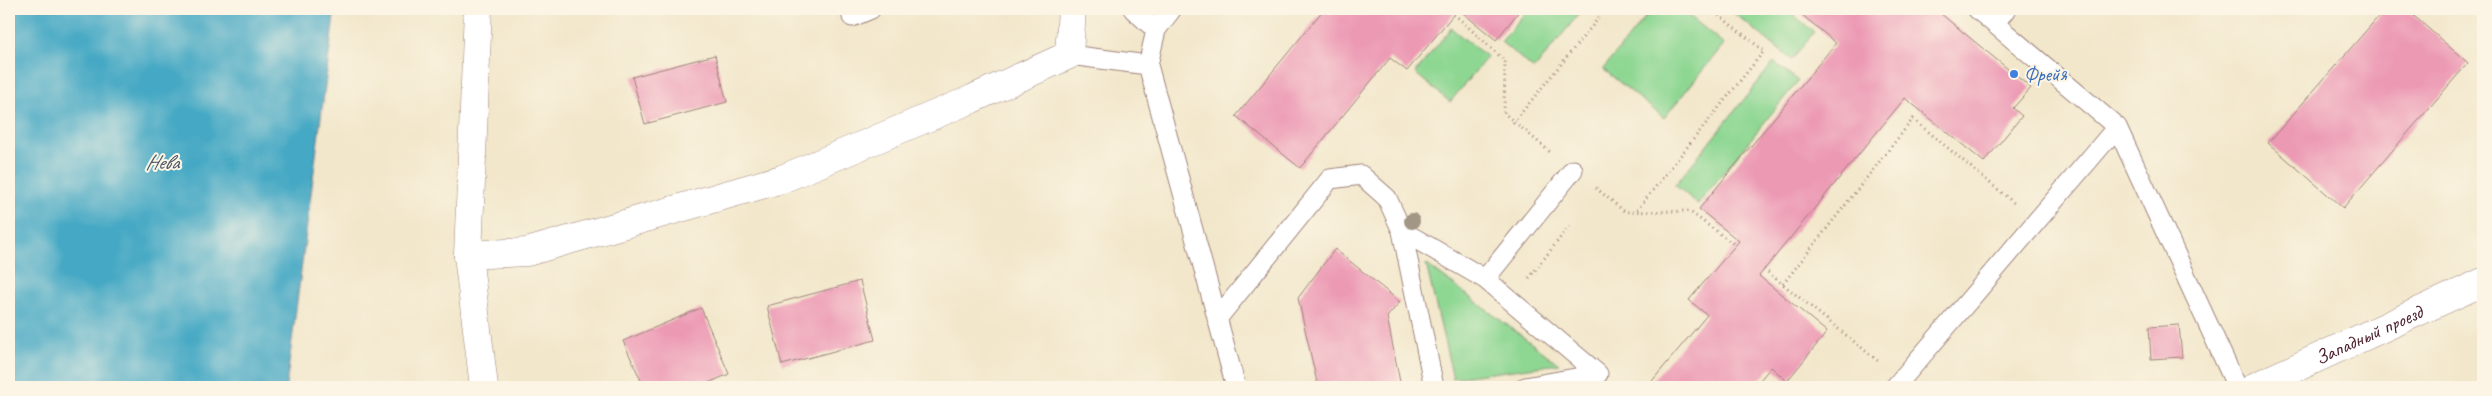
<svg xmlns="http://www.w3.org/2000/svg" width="2492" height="396" viewBox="0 0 2492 396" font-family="Caveat,sans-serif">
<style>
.green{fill:#8ed793;stroke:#6c7b5f}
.water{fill:#44a8c4;stroke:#476478}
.building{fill:#ec99b4}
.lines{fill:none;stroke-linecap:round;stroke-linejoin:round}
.lane-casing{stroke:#9e837b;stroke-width:21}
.street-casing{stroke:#9e837b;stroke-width:29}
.path{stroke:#9e837b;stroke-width:3;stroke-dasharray:1 4;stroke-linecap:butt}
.lane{stroke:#fff;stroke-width:19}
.street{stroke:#fff;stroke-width:28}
.tree{fill:#a19784}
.shop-dot{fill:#3f7fe0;stroke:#fcf5e5;stroke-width:2}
.labels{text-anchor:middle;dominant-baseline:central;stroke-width:4;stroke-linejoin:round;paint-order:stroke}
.shop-label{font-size:20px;fill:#366cbe;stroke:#fcf5e5;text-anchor:start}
.street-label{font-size:20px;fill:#4a1f2b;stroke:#fcf5e5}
.water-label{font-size:21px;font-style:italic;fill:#485668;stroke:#fcf5e5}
</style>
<rect width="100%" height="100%" fill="#fcf5e5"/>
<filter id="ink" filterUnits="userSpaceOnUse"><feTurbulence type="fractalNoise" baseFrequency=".02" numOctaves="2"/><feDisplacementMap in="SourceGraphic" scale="10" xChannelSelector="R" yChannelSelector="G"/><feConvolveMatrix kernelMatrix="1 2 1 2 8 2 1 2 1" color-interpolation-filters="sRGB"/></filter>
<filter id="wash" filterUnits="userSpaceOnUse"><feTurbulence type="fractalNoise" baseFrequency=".0096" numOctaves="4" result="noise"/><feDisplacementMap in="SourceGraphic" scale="20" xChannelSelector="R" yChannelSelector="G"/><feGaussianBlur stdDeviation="1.12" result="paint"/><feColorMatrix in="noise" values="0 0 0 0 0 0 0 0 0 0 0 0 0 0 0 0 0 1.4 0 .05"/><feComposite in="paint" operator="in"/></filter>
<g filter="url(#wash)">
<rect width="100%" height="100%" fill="#f2e7cb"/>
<path class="green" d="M1528,9H1583L1534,69L1501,42Z
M1652,9H1681L1724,44L1664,118L1603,69Z
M1729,9H1786L1814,32L1792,60Z
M1451,28L1487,57L1450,102L1415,73Z
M1774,62L1798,81L1698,204L1675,185Z
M1426,264L1559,364L1453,378Z"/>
<path class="water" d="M9,9H335L286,387H9Z"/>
<g id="blocks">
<path class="building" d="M1324,9H1521L1496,40L1458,9L1407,71L1390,58L1300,168L1236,116Z
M1795,9H1935L2031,88L2013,108L2022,116L1984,162L1905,98L1759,276L1827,332L1787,381L1771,367L1754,387H1647L1707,315L1689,300L1739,241L1699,209L1836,43Z
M2385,9H2406L2468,63L2343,208L2268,143Z
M715,55L727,102L645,124L632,77Z
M1335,249L1400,302L1387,317L1401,387H1318L1298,298Z
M860,281L875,340L782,365L767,306Z
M701,308L729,374L699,387H644L623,341Z
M2179,325L2182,357L2151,359L2149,327Z"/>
</g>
</g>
<g filter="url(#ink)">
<use href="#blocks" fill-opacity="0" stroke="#9e837b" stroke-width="1"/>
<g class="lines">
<g class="lane-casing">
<path id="lane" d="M1133,9L1156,30
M1977,9L2117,127L2237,387
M852,17L871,9
M1995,23L2006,9
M1069,55L1148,65L1156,30L1172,9
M1148,65L1236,387
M1402,231L1485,279L1598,374L1525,387
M1485,279L1573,170
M1217,319L1330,179L1361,175L1387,198L1402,231L1434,387
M1895,387L2117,127"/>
</g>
<g class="street-casing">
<g id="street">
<path d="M478,9L468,255L484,387"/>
<path d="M468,255L527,252L782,179L972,99L1069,55L1072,9"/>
<path id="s1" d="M2254,387L2483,282"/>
</g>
</g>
<path class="path" d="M1454,14L1505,61L1504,113L1550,152
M1513,123L1606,9
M1596,188L1625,212L1689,211L1735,245
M1637,210L1764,51L1711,9
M1764,269L1878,361
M1529,278L1571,224
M1783,284L1913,119L2014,203"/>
<use href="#lane" class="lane"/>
<use href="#street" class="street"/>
</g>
<circle class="tree" cx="1412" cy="221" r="8"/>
</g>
<circle class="shop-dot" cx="2014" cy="74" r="5"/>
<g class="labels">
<g class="shop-label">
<text x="2024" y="74">Фрейя</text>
</g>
<g class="street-label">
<text stroke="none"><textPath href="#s1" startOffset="126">Западный проезд</textPath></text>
</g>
<g class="water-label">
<text x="162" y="162">Нева</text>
</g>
</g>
<rect width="2492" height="396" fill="none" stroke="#fcf5e5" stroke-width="30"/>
</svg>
